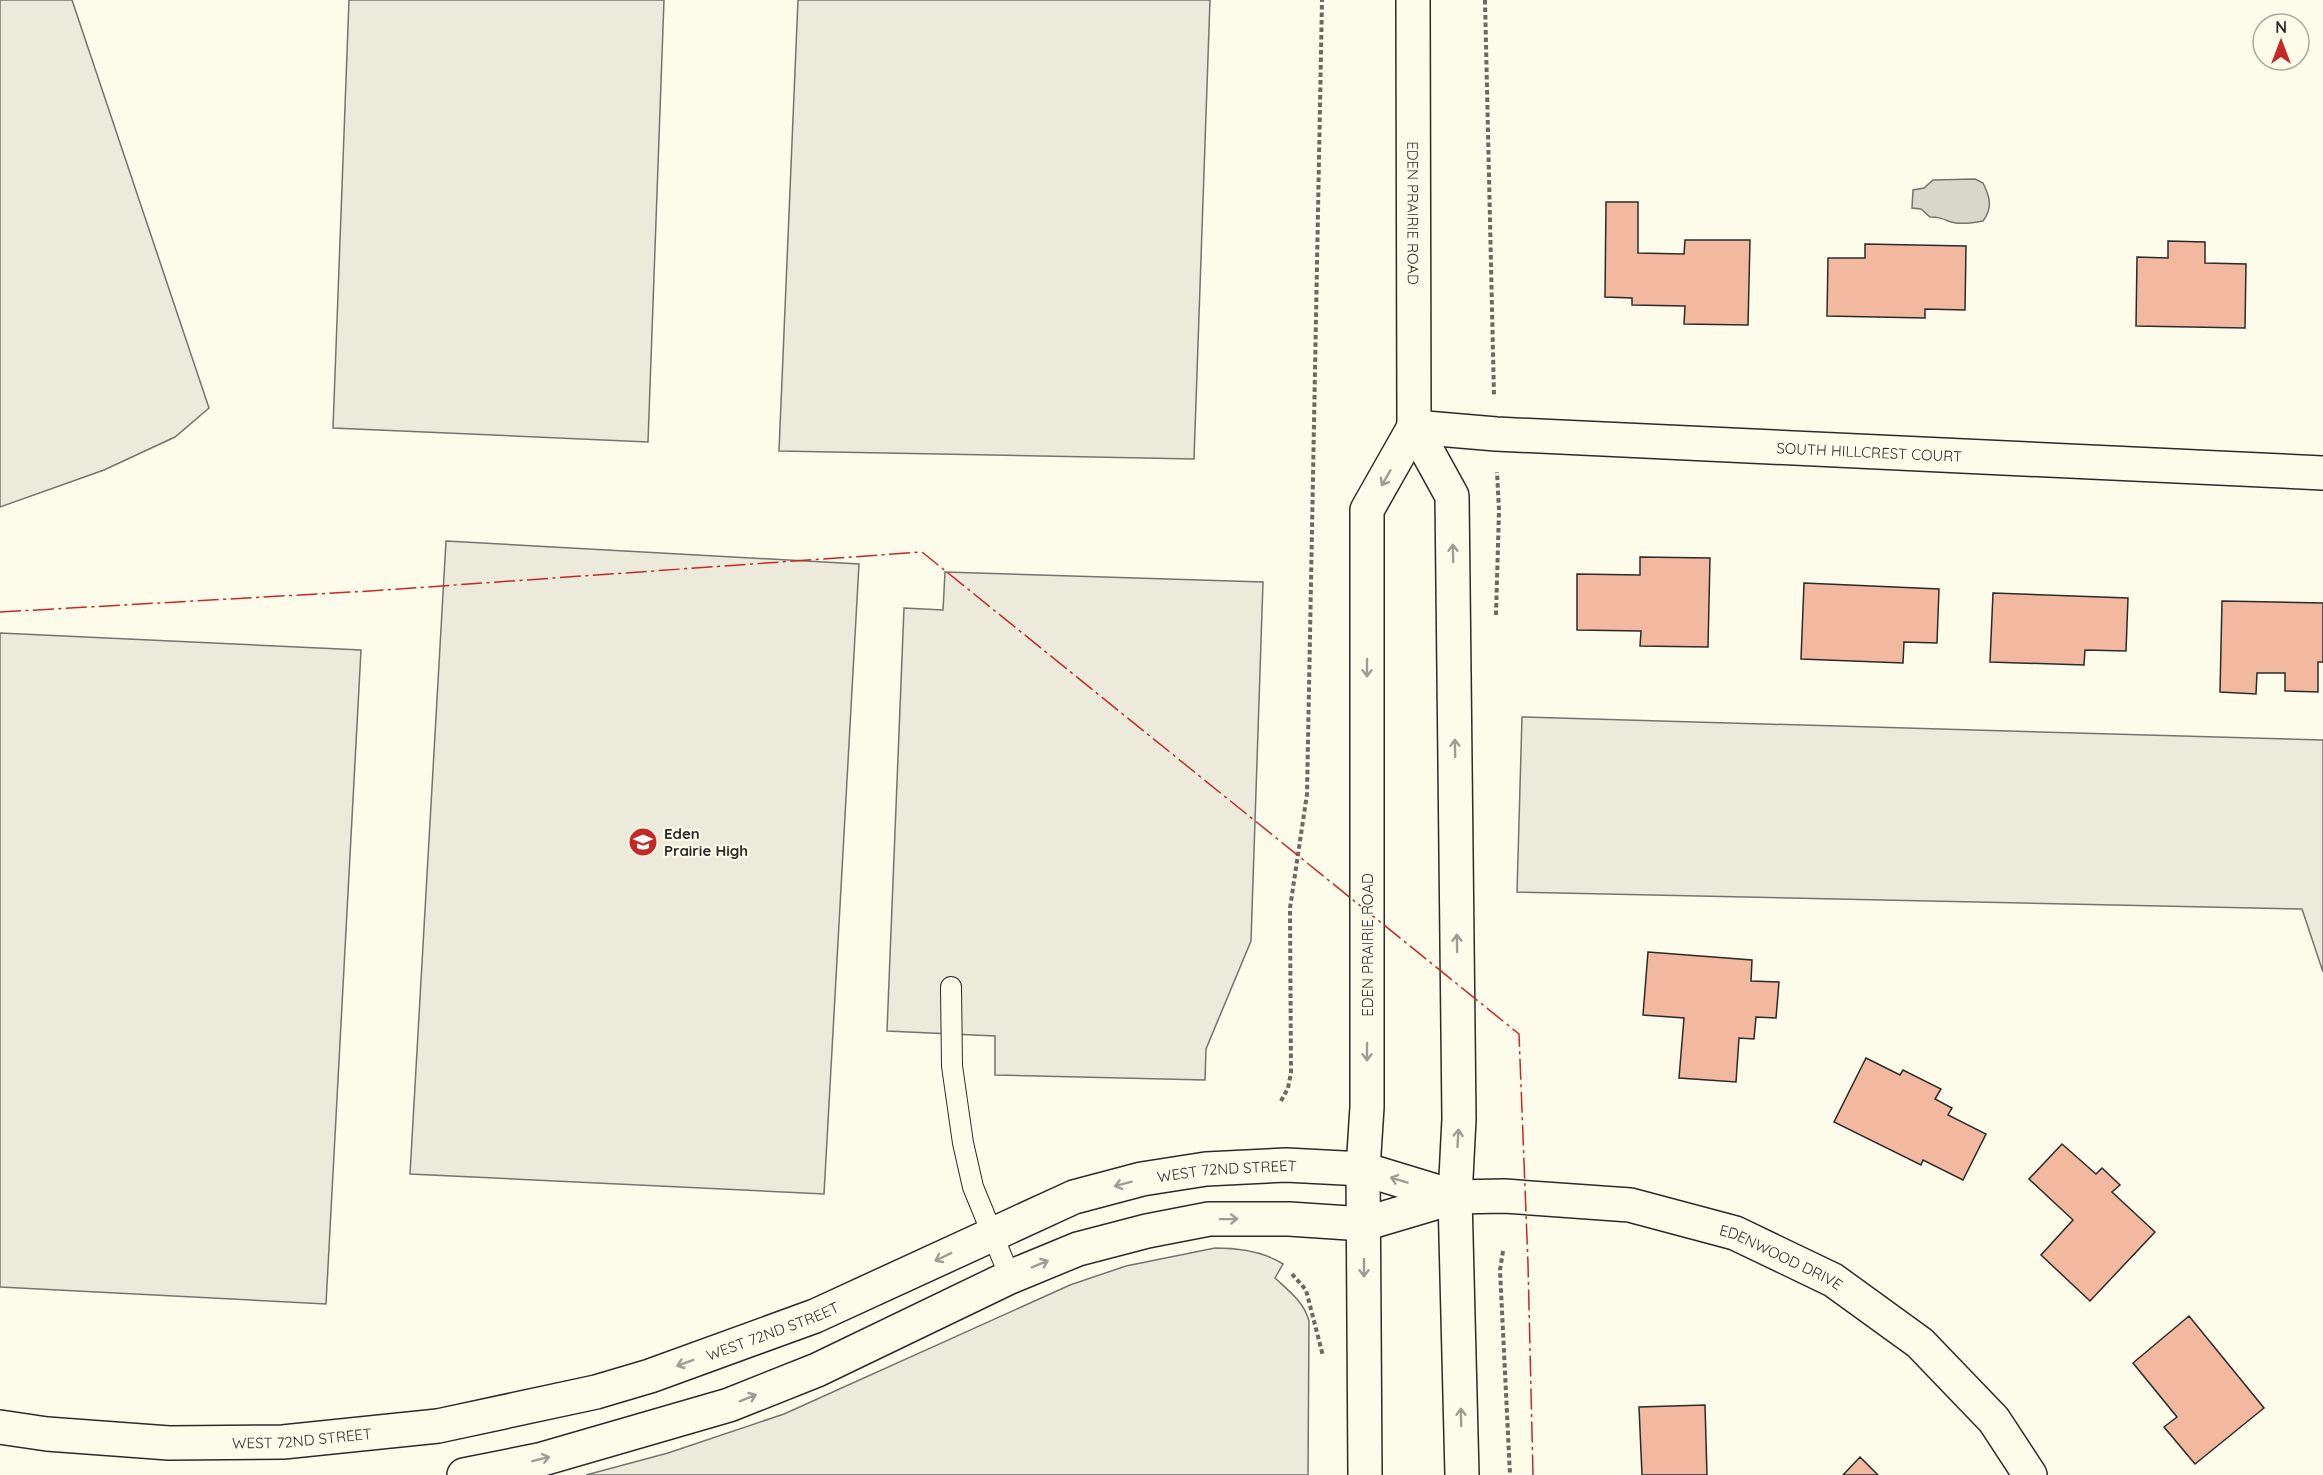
<svg xmlns="http://www.w3.org/2000/svg" width="2323" height="1475" viewBox="0 0 2323 1475" font-family="Quicksand,sans-serif">
<style>
.green{fill:#ecebdb;stroke:#74746e;stroke-width:1.5}
.parking{fill:#eceadb;stroke:#74746e;stroke-width:1.5}
.water{fill:#d8d7c9;stroke:#74746e;stroke-width:1.5}
.building{fill:#f2b8a0;stroke:#2b2b2b;stroke-width:1.5}
.lines{fill:none;stroke-linecap:round;stroke-linejoin:round}
.lane-casing{stroke:#2b2b2b;stroke-width:22}
.street-casing{stroke:#2b2b2b;stroke-width:36}
.secondary-casing{stroke:#2b2b2b;stroke-width:36}
.path{stroke:#6a6964;stroke-width:4;stroke-dasharray:4.5 3;stroke-linecap:butt}
.lane{stroke:#fdfbea;stroke-width:20}
.street{stroke:#fdfbea;stroke-width:33}
.secondary{stroke:#fdfbea;stroke-width:33}
.power{stroke:#c62828;stroke-width:1.5;stroke-dasharray:21 4.5 3 4.5;stroke-linecap:butt}
.oneway{stroke:#9e9d94}
.labels{text-anchor:middle;dominant-baseline:central;stroke-width:4.5;stroke-linejoin:round;paint-order:stroke}
.street-label{font-size:15px;fill:#2b2b2b;stroke:#fdfbea}
.poi-label{font-size:15px;font-weight:bold;fill:#2b2b2b;stroke:#fdfbea;text-anchor:start}
</style>
<rect width="100%" height="100%" fill="#fdfbea"/>
<path class="green" d="M0,0H72L209,408L175,437L104,470L0,507Z
M349,0H664L648,442L333,428Z
M798,0H1210L1194,459L779,451Z
M446,541L859,564L824,1194L410,1174Z
M0,633L361,650L326,1304L0,1287Z
M1522,717L2323,740V972L2302,909L1517,892Z
M1215,1248C1239,1248 1263,1251 1283,1264L1275,1278C1289,1291 1304,1302 1309,1321L1308,1475H586L668,1453L784,1414L1070,1285L1126,1266Z"/>
<path class="parking" d="M945,572L1263,582L1251,941L1206,1049L1205,1080L995,1075V1036L887,1031L904,608L943,610Z"/>
<path class="water" d="M1975,179L1983,183C1990,197 1993,208 1983,221C1973,223 1958,225 1948,221C1941,218 1938,217 1930,217L1921,209L1912,208L1913,190L1924,188L1933,180Z"/>
<path class="building" d="M1606,202H1638V253L1684,254L1685,240H1750L1748,325L1684,324L1685,306L1632,305V298L1605,297Z
M2168,241L2205,242V263L2246,264L2245,328L2136,326L2137,257L2168,258Z
M1865,244L1966,246L1965,310L1925,309V318L1827,316L1828,258H1865Z
M1640,557L1710,558L1708,647L1640,646L1641,631L1577,630V574L1640,575Z
M1804,583L1939,589L1937,643L1904,642L1903,663L1801,659Z
M1993,593L2128,598L2126,651L2085,650L2084,665L1990,662Z
M2222,601L2323,603V662H2318V692L2285,691V673H2257L2256,694L2220,692Z
M1648,952L1752,960L1751,981L1779,982L1776,1018L1756,1017L1754,1039L1739,1038L1736,1082L1679,1078L1684,1018L1643,1015Z
M1866,1058L1900,1075L1903,1070L1941,1089L1935,1099L1952,1108L1948,1115L1986,1134L1963,1180L1923,1160L1921,1165L1834,1122Z
M2062,1144L2096,1174L2102,1168L2120,1185L2112,1192L2155,1232L2090,1301L2041,1255L2073,1220L2029,1179Z
M2189,1316L2264,1408L2195,1464L2164,1427L2177,1417L2133,1363Z
M1705,1405L1707,1475H1642L1639,1407Z
M1860,1457L1878,1475H1843Z"/>
<g class="lines">
<g class="lane-casing">
<path id="lane" d="M951,987L952,1066L963,1143L973,1187L1010,1277"/>
</g>
<g class="street-casing">
<g id="street">
<path id="s1" d="M1414,427L1496,434L2323,473"/>
<path id="s2" d="M0,1427L47,1434L169,1443L283,1442L438,1426L596,1392L650,1376L815,1316L1074,1197L1142,1179L1206,1169L1286,1165L1363,1169L1455,1197"/>
<path id="s3" d="M464,1475L539,1460L729,1405L817,1370L1010,1277L1078,1249L1147,1231L1209,1219H1289L1364,1224L1455,1197L1504,1196L1630,1205L1735,1233L1833,1280L1920,1343L1994,1420L2030,1475"/>
</g>
</g>
<g class="secondary-casing">
<g id="secondary">
<path id="s4" d="M1413,0L1414,427L1452,496L1459,1119L1455,1197L1462,1475"/>
<path d="M1365,1475L1363,1169L1367,1107V510L1414,427"/>
</g>
</g>
<path class="path" d="M1485,0L1494,396
M1496,615L1499,510L1497,472
M1281,1101L1288,1088L1291,1073L1290,908L1307,794L1322,0
M1503,1251L1500,1270L1510,1475
M1292,1274L1306,1290L1323,1356"/>
<use href="#lane" class="lane"/>
<use href="#street" class="street"/>
<use href="#secondary" class="secondary"/>
<path class="power" d="M0,612L370,591L922,552L1519,1034L1528,1264L1533,1475"/>
</g>
<defs><path id="oneway-shaft" d="M-6 0H5M1.5-3L5.5 0L1.5 3" fill="none" stroke-width="1.6" stroke-linecap="round" stroke-linejoin="round" transform="scale(1.5)"/></defs>
<g class="oneway">
<use href="#oneway-shaft" transform="translate(1386 478) rotate(120)"/>
<use href="#oneway-shaft" transform="translate(1453 553) rotate(-91)"/>
<use href="#oneway-shaft" transform="translate(1367 668) rotate(90)"/>
<use href="#oneway-shaft" transform="translate(1455 748) rotate(-91)"/>
<use href="#oneway-shaft" transform="translate(1457 943) rotate(-91)"/>
<use href="#oneway-shaft" transform="translate(1367 1052) rotate(90)"/>
<use href="#oneway-shaft" transform="translate(1458 1138) rotate(-87)"/>
<use href="#oneway-shaft" transform="translate(1399 1180) rotate(-163)"/>
<use href="#oneway-shaft" transform="translate(1123 1184) rotate(165)"/>
<use href="#oneway-shaft" transform="translate(1229 1219) rotate(-1)"/>
<use href="#oneway-shaft" transform="translate(943 1257) rotate(154)"/>
<use href="#oneway-shaft" transform="translate(1040 1264) rotate(-22)"/>
<use href="#oneway-shaft" transform="translate(1364 1268) rotate(90)"/>
<use href="#oneway-shaft" transform="translate(685 1363) rotate(160)"/>
<use href="#oneway-shaft" transform="translate(748 1398) rotate(-22)"/>
<use href="#oneway-shaft" transform="translate(1461 1417) rotate(-91)"/>
<use href="#oneway-shaft" transform="translate(541 1459) rotate(-14)"/>
</g>
<defs>
<g id="school-disc" transform="scale(1.5)"><circle r="9.5" fill="#c62828" stroke="#fdfbea"/><path d="M0-5L7-2L0 1L-7-2ZM-4 1L0 2.5L4 1V4Q0 6-4 4Z" fill="#fff"/></g>
</defs>
<g fill-rule="evenodd">
<use href="#school-disc" x="643" y="842"/>
</g>
<g class="labels">
<g class="street-label">
<text stroke="none"><textPath href="#s4" startOffset="213">EDEN PRAIRIE ROAD</textPath></text>
<text stroke="none"><textPath href="#s1" startOffset="456">SOUTH HILLCREST COURT</textPath></text>
<text transform="translate(1367 945) rotate(-90)">EDEN PRAIRIE ROAD</text>
<text stroke="none"><textPath href="#s2" startOffset="1274">WEST 72ND STREET</textPath></text>
<text stroke="none"><textPath href="#s3" startOffset="1377">EDENWOOD DRIVE</textPath></text>
<text stroke="none"><textPath href="#s2" startOffset="788">WEST 72ND STREET</textPath></text>
<text stroke="none"><textPath href="#s2" startOffset="303">WEST 72ND STREET</textPath></text>
</g>
<g class="poi-label">
<text x="664" y="833">Eden<tspan x="664" dy="17">Prairie High</tspan></text>
</g>
</g>
<g transform="translate(2281 42)"><circle r="28" fill="#fdfbea" stroke="#a9a89e" stroke-width="1.5"/>
<path d="M0-4.5L10 22L0 15L-10 22Z" fill="#c62828"/>
<text y="-9" font-size="16" font-weight="bold" text-anchor="middle" fill="#2b2b2b">N</text>
</g>
</svg>
